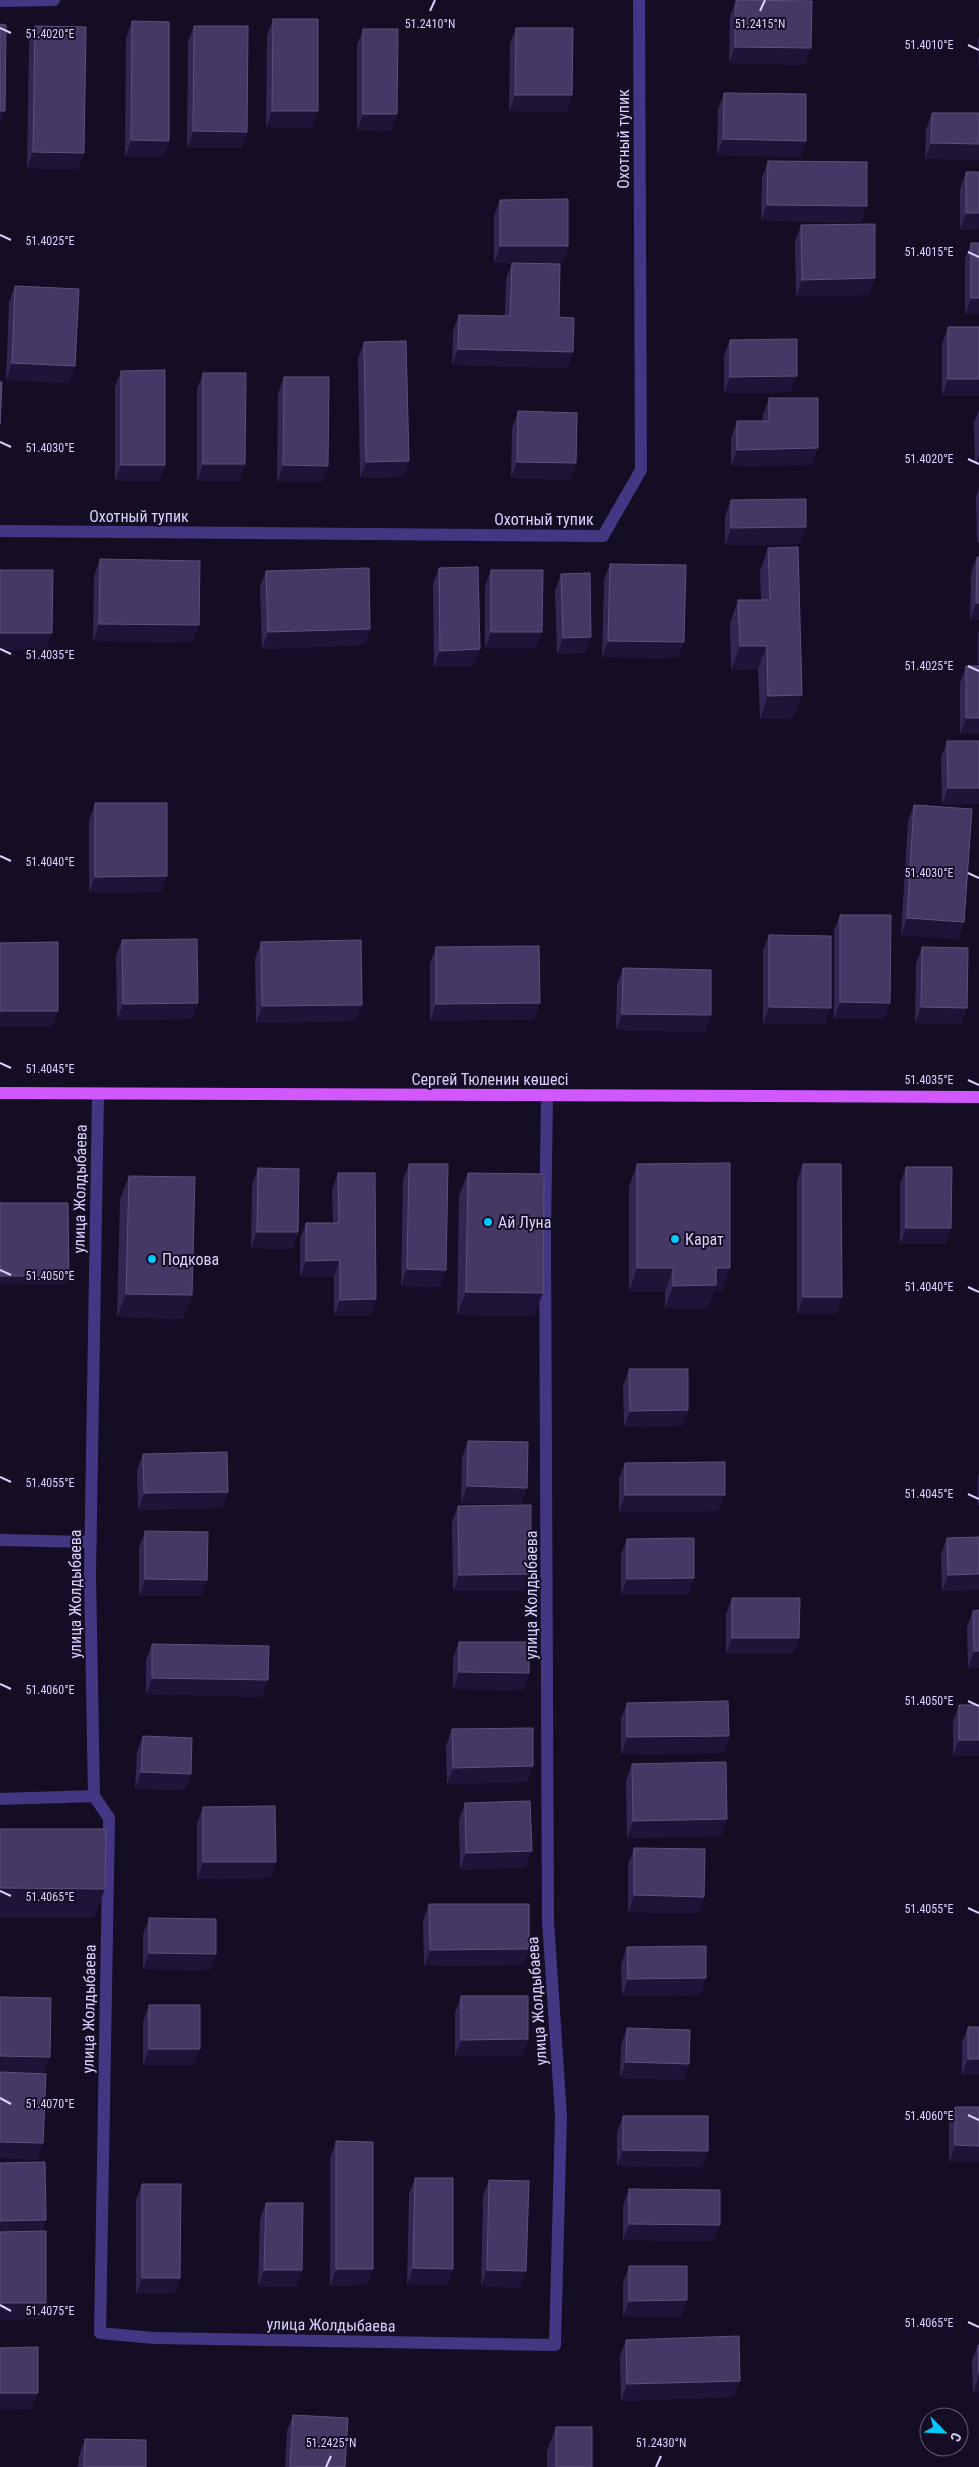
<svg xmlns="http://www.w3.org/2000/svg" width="979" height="2467" viewBox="0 0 979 2467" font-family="'Roboto Condensed',sans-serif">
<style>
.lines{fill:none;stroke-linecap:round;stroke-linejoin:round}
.minor{stroke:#433784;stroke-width:12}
.major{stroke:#d357ff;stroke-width:12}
.wall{fill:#342652}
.shaded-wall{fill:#1f1438}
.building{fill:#463865;stroke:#5d507d}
.ticks{fill:none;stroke:#dbd0ff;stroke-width:2}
.poi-dot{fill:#00c7fb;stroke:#140d24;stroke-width:2}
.labels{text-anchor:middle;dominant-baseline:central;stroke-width:4;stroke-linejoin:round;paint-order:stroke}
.street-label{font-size:16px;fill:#dbd0ff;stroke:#140d24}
.poi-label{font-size:16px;fill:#dbd0ff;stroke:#140d24;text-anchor:start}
.ticks-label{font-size:12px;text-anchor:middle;fill:#dbd0ff;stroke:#140d24;stroke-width:4;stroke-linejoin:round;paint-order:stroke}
</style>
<rect width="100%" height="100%" fill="#140d24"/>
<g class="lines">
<path class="minor" d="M0,1L54,0
M0,531L603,536L641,470L639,0
M98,1094L90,1574L94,1796L109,1818L100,2333L154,2338L555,2345L561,2116L548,1921L545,1235L547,1095
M0,1540L91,1542
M0,1799L94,1796"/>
<path class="major" d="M0,1093L979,1097"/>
</g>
<path class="wall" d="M736,0L805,65L729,63L730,16Z
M273,19L318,111L312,128L266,127L267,36Z
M132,21L169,141L163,157H125L126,38Z
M35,26L84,153L78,169L27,168L29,43Z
M194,26L247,132L241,148H187L188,42Z
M516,28L572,95L566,112L509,111L510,44Z
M363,29L397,114L391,131L357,130V45Z
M979,37V74L978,39Z
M724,93L806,141L800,157L717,155L718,109Z
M932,113H979L925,159L926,129Z
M768,161L861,222L761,221L762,178Z
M966,172H979V229L960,230V189Z
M500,200L568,246L562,263H494V216Z
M801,225L875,278L869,295L796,296L795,241Z
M971,243L979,314H965V259Z
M512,263L559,317L573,352L567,368L452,365L453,331L459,315L505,316L506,279Z
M15,286L69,383L6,380L9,302Z
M948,327H979L942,396V344Z
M730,340L791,392L724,393V356Z
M364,342L403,477L360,478L358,358Z
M121,371L165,465L159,481H115V387Z
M203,373L245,464L239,481H197V389Z
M284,377L328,466L322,482H277L278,393Z
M769,398L812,465L731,466V438L737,421H763V415Z
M979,410V465H975L974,423Z
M518,411L570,480L511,478L512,428Z
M979,488V542H977L976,497Z
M731,500L800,544L725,545V516Z
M768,548L802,695L793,718L760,719L758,669L731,670L730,624L738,600H761L760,571Z
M977,557L979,620H970L971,573Z
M100,559L193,642L93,641L94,576Z
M610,564L678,658L602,657L604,580Z
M439,568L474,666L434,667L433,584Z
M491,570L536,648H485V586Z
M266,571L370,629L364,645L262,649L260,587Z
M561,574L591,637L585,653L557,654L555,591Z
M979,631V734H960V683L966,666H978V633Z
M947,741H979L942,805L941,758Z
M95,803L161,892L89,893V820Z
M914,805L964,922L958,939L901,935L908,821Z
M840,915L884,1019H834V931Z
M769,935L825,1024H763V951Z
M122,940L198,1003L192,1019L117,1020L116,956Z
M261,942L356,1021L256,1023L255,959Z
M436,947L540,1003L534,1019L430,1021V964Z
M922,947L967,1008L961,1024L915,1023L916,964Z
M623,968L705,1032L616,1030L617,985Z
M409,1164L440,1287L401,1286L403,1180Z
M637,1164L722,1291H714L707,1309H665V1292H629V1187Z
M803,1164L842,1297L836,1314H797V1181Z
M906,1167L951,1228L945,1244H900V1184Z
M258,1168L298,1232L292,1249L251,1248L252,1185Z
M338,1173L376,1299L370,1316H334V1277H300V1239L306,1223H333L332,1190Z
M468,1173L534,1316L457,1315L459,1196Z
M129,1176L192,1295L183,1319L117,1317L120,1199Z
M629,1369L688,1410L682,1426L624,1427L623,1386Z
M468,1441L527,1488L521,1504L461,1503L462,1457Z
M143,1454L228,1492L222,1508L138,1510L137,1470Z
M625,1463L719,1511L619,1512V1479Z
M979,1474V1506H978V1476Z
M458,1506L525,1591H453L452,1522Z
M145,1531L201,1596H139V1548Z
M979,1537L942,1591L941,1554L947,1538Z
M627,1539L694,1578L688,1595H621V1555Z
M732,1598L799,1638L793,1654H726V1614Z
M979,1610V1668H968L967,1627L973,1611Z
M459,1642L523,1690L453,1689V1658Z
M152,1644L262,1697L146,1694V1660Z
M627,1703L729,1736L723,1753L621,1754V1719Z
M959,1705H979V1756H953V1722Z
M452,1729L533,1766L527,1782L447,1784L446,1746Z
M143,1736L191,1774L185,1790L135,1789L137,1752Z
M632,1764L721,1836L627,1838L626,1781Z
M465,1803L526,1867L460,1870L459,1820Z
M203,1807L276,1862L270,1878L197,1879V1824Z
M634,1848L704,1897L698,1913L628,1912V1865Z
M429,1904L529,1949L523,1965L424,1966L423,1921Z
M149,1918L216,1954L210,1970L143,1969V1935Z
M627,1947L700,1995L622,1996L621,1964Z
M461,1996L528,2039L522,2056H455V2013Z
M149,2005L194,2065H143V2022Z
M968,2027L979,2075H962V2043Z
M627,2028L689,2064L683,2080L620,2078L621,2045Z
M955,2107H979L949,2162V2123Z
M623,2116L702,2167L617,2166V2132Z
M336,2141L367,2285L330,2286V2158Z
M415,2178L453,2269L447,2285H407L409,2194Z
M489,2180L526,2271L520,2288L481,2286L483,2196Z
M142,2184L180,2278L174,2294H136V2200Z
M629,2189L714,2241L623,2240V2206Z
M266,2203L302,2270L296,2287L258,2286L260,2219Z
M629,2266L681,2317H623V2283Z
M626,2340L734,2397L621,2401L620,2356Z
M978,2345H979V2392H973L972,2361Z
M293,2415L345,2467H285L287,2431Z
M556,2427L592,2467H547V2451Z
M85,2439L146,2467H78L79,2456Z"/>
<path class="shaded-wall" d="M735,47L811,48L805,65L729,63Z
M515,95H572L566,112L509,111Z
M0,111H5L0,126Z
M272,111H318L312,128L266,127Z
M363,114H397L391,131L357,130Z
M193,131L247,132L241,148H187Z
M723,139L806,141L800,157L717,155Z
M131,140L169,141L163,157H125Z
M931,143L979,144V160L925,159Z
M33,152L84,153L78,169L27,168Z
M767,205L867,206L861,222L761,221Z
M966,213H979V229L960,230Z
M500,246H568L562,263H494Z
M875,278L869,295L796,296L802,280Z
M971,298H979V314H965Z
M458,349L573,352L567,368L452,365Z
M12,363L75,366L69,383L6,380Z
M797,376L791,392L724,393L730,377Z
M948,379H979V396H942Z
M818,448L812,465L731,466L737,450Z
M979,455V465H975Z
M409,461L403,477L360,478L366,462Z
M517,462L576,463L570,480L511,478Z
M203,464H245L239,481H197Z
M121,465H165L159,481H115Z
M283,465L328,466L322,482H277Z
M806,527L800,544L725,545L731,528Z
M976,603H979V620H970Z
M99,624L199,625L193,642L93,641Z
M370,629L364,645L262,649L268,632Z
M491,632H542L536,648H485Z
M0,633H52L46,650H0Z
M591,637L585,653L557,654L563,638Z
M608,641L684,642L678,658L602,657Z
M740,646H767L758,669L731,670Z
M480,649L474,666L434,667L440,651Z
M802,695L793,718L760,719L768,696Z
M966,718H979V734H960Z
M948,788H979V804L942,805Z
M167,876L161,892L89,893L95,877Z
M907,918L964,922L958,939L901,935Z
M840,1002L890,1003L884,1019H834Z
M198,1003L192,1019L117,1020L123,1004Z
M540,1003L534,1019L430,1021L436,1004Z
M362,1005L356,1021L256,1023L262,1006Z
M769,1007L831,1008L825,1024H763Z
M921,1007L967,1008L961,1024L915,1023Z
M0,1011H58L52,1027H0Z
M622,1014L711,1015L705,1032L616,1030Z
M906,1228H951L945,1244H900Z
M257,1232H298L292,1249L251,1248Z
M340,1260L334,1277H300L306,1261Z
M637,1268H673L665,1292H629Z
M716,1268H730L722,1291H714L707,1309H665L673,1286Z
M407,1269L446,1270L440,1287L401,1286Z
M0,1276H69L66,1284L0,1285Z
M466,1292L543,1293L534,1316L457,1315Z
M126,1294L192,1295L183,1319L117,1317Z
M803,1297H842L836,1314H797Z
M376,1299L370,1316H334L340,1300Z
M688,1410L682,1426L624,1427L630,1411Z
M467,1486L527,1488L521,1504L461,1503Z
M228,1492L222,1508L138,1510L144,1493Z
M625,1495H725L719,1511L619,1512Z
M531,1574L525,1591H453L459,1575Z
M979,1574V1590L942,1591L948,1575Z
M694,1578L688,1595H621L627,1579Z
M145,1579L207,1580L201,1596H139Z
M732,1638H799L793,1654H726Z
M974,1651H979V1668H968Z
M459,1672L529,1673L523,1690L453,1689Z
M152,1678L268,1680L262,1697L146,1694Z
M729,1736L723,1753L621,1754L627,1737Z
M959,1740H979V1756H953Z
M533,1766L527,1782L447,1784L453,1768Z
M141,1772L191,1774L185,1790L135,1789Z
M727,1819L721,1836L627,1838L633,1821Z
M532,1851L526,1867L460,1870L466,1853Z
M203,1862H276L270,1878L197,1879Z
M0,1888L105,1889L94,1918H0Z
M634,1895L704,1897L698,1913L628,1912Z
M529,1949L523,1965L424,1966L430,1950Z
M149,1953L216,1954L210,1970L143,1969Z
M706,1978L700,1995L622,1996L628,1979Z
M528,2039L522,2056H455L461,2040Z
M149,2049H200L194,2065H143Z
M0,2056L50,2057L44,2073L0,2072Z
M968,2059H979V2075H962Z
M626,2062L689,2064L683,2080L620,2078Z
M0,2142L43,2143L37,2160L0,2158Z
M955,2145L979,2146V2162H949Z
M623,2150L708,2151L702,2167L617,2166Z
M46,2220L40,2237H0V2221Z
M629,2224L720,2225L714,2241L623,2240Z
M413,2268L453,2269L447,2285H407Z
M336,2269H373L367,2285L330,2286Z
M264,2270H302L296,2287L258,2286Z
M487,2270L526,2271L520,2288L481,2286Z
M142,2278H180L174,2294H136Z
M687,2300L681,2317H623L629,2301Z
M0,2303H46L40,2319L0,2320Z
M979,2375V2392H973Z
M740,2381L734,2397L621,2401L627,2384Z
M0,2393H38L32,2409L0,2410Z"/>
<path class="building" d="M736,0L812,1L811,48L735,47Z
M273,19H318V111H272Z
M132,21L169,22V141L131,140Z
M0,24L6,25L5,111H0Z
M35,26L86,27L84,153L33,152Z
M194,26H248L247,132L193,131Z
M516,28H573L572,95H515Z
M363,29H398L397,114H363Z
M724,93L806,94V141L723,139Z
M932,113H979V144L931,143Z
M768,161L867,162V206L767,205Z
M966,172H979V213H966Z
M568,199V246H500V200Z
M875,224V278L802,280L801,225Z
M971,243H979V298H971Z
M512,263L560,264L559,317L574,318L573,352L458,349L459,315L510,316Z
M15,286L79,289L75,366L12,363Z
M948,327H979V379H948Z
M797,339V376L730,377V340Z
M406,341L409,461L366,462L364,342Z
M165,370V465H121V371Z
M203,373H246L245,464H203Z
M284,377H329L328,466L283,465Z
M0,382H2L0,424Z
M769,398H818V448L737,450V421H769Z
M518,411L577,413L576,463L517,462Z
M806,499V527L731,528V500Z
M798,547L802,695L768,696L767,646H740L738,600H770L768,548Z
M977,557H979V603H976Z
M100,559L200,561L199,625L99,624Z
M610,564L686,565L684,642L608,641Z
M478,567L480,649L440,651L439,568Z
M369,568L370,629L268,632L266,571Z
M0,570H53L52,633H0Z
M491,570H543L542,632H491Z
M590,573L591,637L563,638L561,574Z
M966,666H979V718H966Z
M947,741H979V788H948Z
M95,803H167V876L95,877Z
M914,805L972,809L964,922L907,918Z
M840,915H891L890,1003L840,1002Z
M769,935L831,936V1008L769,1007Z
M197,939L198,1003L123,1004L122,940Z
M361,940L362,1005L262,1006L261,942Z
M58,942V1011H0V943Z
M539,946L540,1003L436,1004V947Z
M922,947L968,948L967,1008L921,1007Z
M623,968L711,970V1015L622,1014Z
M730,1163V1268H716V1285L673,1286V1268H637V1164Z
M409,1164H448L446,1270L407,1269Z
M803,1164H841L842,1297H803Z
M906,1167H952L951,1228H906Z
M258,1168L299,1169L298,1232H257Z
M338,1173H375L376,1299L340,1300V1260L306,1261V1223H339Z
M468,1173L544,1174L543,1293L466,1292Z
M129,1176L195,1177L192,1295L126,1294Z
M0,1203H68L69,1276H0Z
M629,1369H688V1410L630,1411Z
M468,1441L528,1442L527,1488L467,1486Z
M227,1452L228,1492L144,1493L143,1454Z
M725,1462V1495H625V1463Z
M531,1505V1574L459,1575L458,1506Z
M145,1531L208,1532L207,1580L145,1579Z
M979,1537V1574L948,1575L947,1538Z
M694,1538V1578L627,1579V1539Z
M732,1598H800L799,1638H732Z
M979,1610V1651H974L973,1611Z
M459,1642H529V1673L459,1672Z
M152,1644L269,1646L268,1680L152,1678Z
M728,1701L729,1736L627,1737V1703Z
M959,1705H979V1740H959Z
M533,1728V1766L453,1768L452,1729Z
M143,1736L192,1738L191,1774L141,1772Z
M726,1762L727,1819L633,1821L632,1764Z
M530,1801L532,1851L466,1853L465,1803Z
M275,1806L276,1862H203V1807Z
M0,1829H106L105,1889L0,1888Z
M634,1848L705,1849L704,1897L634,1895Z
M429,1904H529V1949L430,1950Z
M149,1918L216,1919V1954L149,1953Z
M706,1946V1978L628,1979L627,1947Z
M461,1996H528V2039L461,2040Z
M0,1997L51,1998L50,2057L0,2056Z
M149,2005H200V2049H149Z
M968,2027H979V2059H968Z
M627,2028L690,2030L689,2064L626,2062Z
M0,2072L46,2074L43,2143L0,2142Z
M955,2107H979V2146L955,2145Z
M623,2116H708V2151L623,2150Z
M336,2141L373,2142V2269H336Z
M45,2162L46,2220L0,2221V2163Z
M415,2178H453V2269L413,2268Z
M489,2180L529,2181L526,2271L487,2270Z
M142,2184H181L180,2278H142Z
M629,2189L720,2190V2225L629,2224Z
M266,2203H303L302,2270H264Z
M46,2231V2303H0V2232Z
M629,2266H687V2300L629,2301Z
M739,2336L740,2381L627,2384L626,2340Z
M978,2345H979V2373Z
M38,2347V2393H0V2348Z
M293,2415L348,2418L345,2467H290Z
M556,2427H592V2467H556Z
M85,2439L146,2440V2467H84Z"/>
<path class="ticks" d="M430,11L435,0M760,11L765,0M0,28L11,33M968,45L979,50M0,235L11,240M968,252L979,257M0,442L11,447M968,459L979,464M0,649L11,654M968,666L979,671M0,856L11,861M968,873L979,878M0,1063L11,1068M968,1080L979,1085M0,1270L11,1275M968,1287L979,1292M0,1477L11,1482M968,1494L979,1499M0,1684L11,1689M968,1701L979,1706M0,1891L11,1896M968,1908L979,1913M0,2098L11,2104M968,2115L979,2120M0,2305L11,2311M968,2322L979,2327M326,2467L331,2456M656,2467L661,2456"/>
<g class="poi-dot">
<circle cx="488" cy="1222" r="5"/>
<circle cx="675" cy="1239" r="5"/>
<circle cx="152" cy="1259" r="5"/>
</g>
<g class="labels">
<g class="street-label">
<text transform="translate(623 139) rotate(-90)">Охотный тупик</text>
<text x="139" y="516">Охотный тупик</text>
<text x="544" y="519">Охотный тупик</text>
<text x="490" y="1079">Сергей Тюленин көшесі</text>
<text transform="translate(80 1189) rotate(-89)">улица Жолдыбаева</text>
<text transform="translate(75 1594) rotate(-90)">улица Жолдыбаева</text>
<text transform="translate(531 1595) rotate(-90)">улица Жолдыбаева</text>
<text transform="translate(537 2001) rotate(-94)">улица Жолдыбаева</text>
<text transform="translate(89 2009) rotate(-89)">улица Жолдыбаева</text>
<text transform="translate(331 2325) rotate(1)">улица Жолдыбаева</text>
</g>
<g class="poi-label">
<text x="498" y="1222">Ай Луна</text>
<text x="685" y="1239">Карат</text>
<text x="162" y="1259">Подкова</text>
</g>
</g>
<g class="ticks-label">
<text x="430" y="28">51.2410°N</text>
<text x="760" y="28">51.2415°N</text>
<text x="50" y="38">51.4020°E</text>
<text x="929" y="49">51.4010°E</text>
<text x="50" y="245">51.4025°E</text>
<text x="929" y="256">51.4015°E</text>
<text x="50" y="452">51.4030°E</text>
<text x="929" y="463">51.4020°E</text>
<text x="50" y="659">51.4035°E</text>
<text x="929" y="670">51.4025°E</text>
<text x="50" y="866">51.4040°E</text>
<text x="929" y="877">51.4030°E</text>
<text x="50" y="1073">51.4045°E</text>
<text x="929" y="1084">51.4035°E</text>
<text x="50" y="1280">51.4050°E</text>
<text x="929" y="1291">51.4040°E</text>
<text x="50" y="1487">51.4055°E</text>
<text x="929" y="1498">51.4045°E</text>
<text x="50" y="1694">51.4060°E</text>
<text x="929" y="1705">51.4050°E</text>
<text x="50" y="1901">51.4065°E</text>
<text x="929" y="1913">51.4055°E</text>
<text x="50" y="2108">51.4070°E</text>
<text x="929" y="2120">51.4060°E</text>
<text x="50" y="2315">51.4075°E</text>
<text x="929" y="2327">51.4065°E</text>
<text x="331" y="2447">51.2425°N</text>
<text x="661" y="2447">51.2430°N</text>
</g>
<g transform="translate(944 2432) rotate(114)"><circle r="24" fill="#140d24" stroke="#645b7c"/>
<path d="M0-4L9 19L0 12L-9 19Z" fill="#00c7fb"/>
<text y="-8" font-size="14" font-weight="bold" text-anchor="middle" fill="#dbd0ff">С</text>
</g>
</svg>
